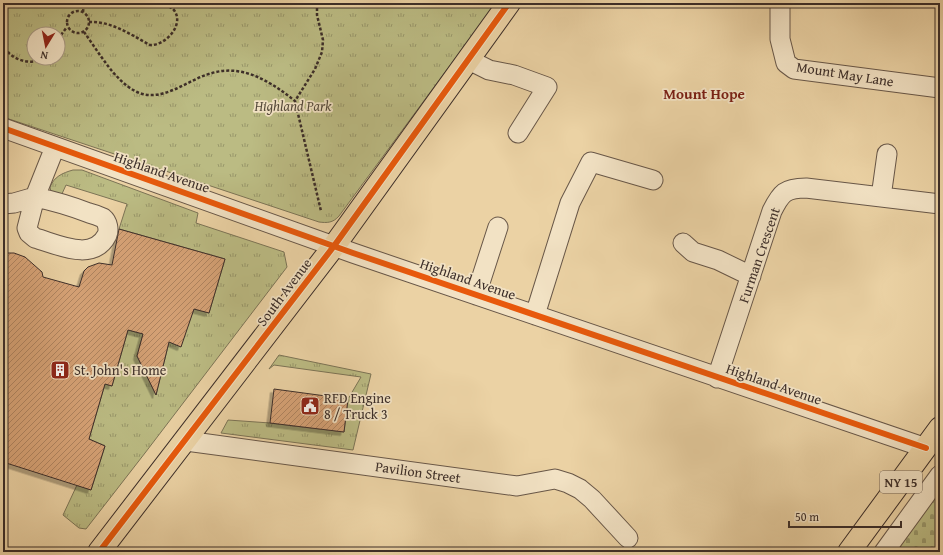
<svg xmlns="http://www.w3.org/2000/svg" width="943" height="555" viewBox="0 0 943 555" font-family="'Gentium Book Plus',serif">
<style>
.grass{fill:url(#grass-tufts);stroke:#7c7456;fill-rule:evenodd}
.cemetery{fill:url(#cemetery-stones);stroke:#7c7456}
.building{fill:url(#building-hatch);stroke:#3c2e29;filter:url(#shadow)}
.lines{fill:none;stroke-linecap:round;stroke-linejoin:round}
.minor-casing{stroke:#685748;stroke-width:21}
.major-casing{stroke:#3c2e29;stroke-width:24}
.path{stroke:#3c2e29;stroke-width:2.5;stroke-dasharray:3 2;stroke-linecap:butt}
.minor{stroke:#f2e2c4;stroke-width:19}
.major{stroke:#ebd2a4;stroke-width:22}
.cycleway-casing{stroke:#f2e2c4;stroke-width:8}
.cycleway{stroke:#e8590c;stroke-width:6}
.labels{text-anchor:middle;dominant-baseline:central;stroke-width:3.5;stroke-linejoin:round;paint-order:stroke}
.shield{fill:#f2e2c4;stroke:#736458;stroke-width:1}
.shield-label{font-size:13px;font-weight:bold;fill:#3c2e29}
.street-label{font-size:14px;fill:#3c2e29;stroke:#f2e2c4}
.park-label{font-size:14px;font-style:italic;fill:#554a3b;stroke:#f2e2c4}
.poi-label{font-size:14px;fill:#3c2e29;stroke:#f2e2c4;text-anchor:start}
.neighbourhood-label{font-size:15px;font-weight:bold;fill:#7a1f14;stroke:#f2e2c4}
</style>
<defs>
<pattern id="grass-tufts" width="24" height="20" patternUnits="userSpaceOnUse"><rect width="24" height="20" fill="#bbbb83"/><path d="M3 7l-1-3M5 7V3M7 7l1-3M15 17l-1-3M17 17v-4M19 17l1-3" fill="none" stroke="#99986b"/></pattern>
<pattern id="cemetery-stones" width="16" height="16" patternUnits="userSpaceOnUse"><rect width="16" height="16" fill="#bbbb83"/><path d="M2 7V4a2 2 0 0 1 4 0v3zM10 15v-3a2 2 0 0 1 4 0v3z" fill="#99986b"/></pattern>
<pattern id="building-hatch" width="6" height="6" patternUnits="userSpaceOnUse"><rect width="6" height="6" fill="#d6a276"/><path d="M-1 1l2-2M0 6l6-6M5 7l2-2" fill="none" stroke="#af8461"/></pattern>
<filter id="shadow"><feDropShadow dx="-3.5" dy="3.5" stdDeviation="0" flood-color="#0004"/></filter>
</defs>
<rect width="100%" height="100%" fill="#ebd2a4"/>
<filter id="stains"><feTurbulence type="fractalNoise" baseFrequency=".005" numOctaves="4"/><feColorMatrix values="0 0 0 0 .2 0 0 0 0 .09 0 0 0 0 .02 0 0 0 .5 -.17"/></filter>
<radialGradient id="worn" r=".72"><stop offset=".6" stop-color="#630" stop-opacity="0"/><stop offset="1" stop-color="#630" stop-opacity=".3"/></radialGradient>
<path class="grass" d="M3,3H496L339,216C333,223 327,223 319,222L3,117ZM34,34H58V58H34Z
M73,170H82L198,213L196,223L284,252L287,267L145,453L86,529L79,528L63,515L77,485L91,490L105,446L89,439L105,384L112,386L128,330L143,334L137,356L156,395L169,342L180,346L194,309L209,313L225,259L119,229L127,204L66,185L61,196L51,192L50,187C54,177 62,173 73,170Z
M279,355L371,374L353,450L221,433L228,420L270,423L344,432L348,399L361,377L274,365L269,369Z"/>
<path class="cemetery" d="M940,461V552H875Z"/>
<path class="building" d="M119,229L225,259L209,313L194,309L181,347L169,342L156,395L137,356L143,334L128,330L112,386L105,384L89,439L105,446L91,490L3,462V253H14L25,257L42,272L43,277L79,287L84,271L88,267L99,263L112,265Z
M274,389L348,399L344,432L270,423Z"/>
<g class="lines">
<g class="minor-casing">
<path id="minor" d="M780,3V39L786,63L794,69L940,88
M469,60L489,70L514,75L547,87L518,133
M3,128L353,253L926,448
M35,197C54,201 71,206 89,213C93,214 99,216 103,218C108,222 109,230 107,235C93,263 57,244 35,238L29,233L27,228Z
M881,197L887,154
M3,204L14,203L35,197L55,147
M683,243L693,252L718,260L751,276
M476,295L498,227
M535,315L570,203L591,162L653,180
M717,378L772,211C781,193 785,188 806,188L940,204
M186,441L517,486L555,479L568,483L580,489L592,499L628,538
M884,552L940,475"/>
</g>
<g class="major-casing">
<path id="major" d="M99,552L334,246L509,3
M849,552L940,428"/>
</g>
<path class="path" d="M317,3V15L323,40L322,52L315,69L295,101L321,211
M67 22a11 11 0 1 1 22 0a11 11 0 1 1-22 0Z
M83,12L84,3
M89,22C112,21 131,35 150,45C166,46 186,23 173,9C170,7 165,5 162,3
M84,32C98,51 114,80 135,91C161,105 188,79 212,73C244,64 271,82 295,101
M58,39L67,27
M3,43C5,46 7,52 10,54C18,61 33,65 41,58"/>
<use href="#minor" class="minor"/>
<use href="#major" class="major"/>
<g class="cycleway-casing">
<path id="cycleway" d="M3,128L353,253L926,448
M99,552L334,246L509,3"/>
</g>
<use href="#cycleway" class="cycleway"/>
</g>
<defs>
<g id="building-square" transform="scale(1)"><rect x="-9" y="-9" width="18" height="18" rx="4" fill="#8f2418" stroke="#f2e2c4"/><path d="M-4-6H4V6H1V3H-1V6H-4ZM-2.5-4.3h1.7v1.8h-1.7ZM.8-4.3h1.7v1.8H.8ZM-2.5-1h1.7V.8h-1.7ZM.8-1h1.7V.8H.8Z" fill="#fff"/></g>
<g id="civic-square" transform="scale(1)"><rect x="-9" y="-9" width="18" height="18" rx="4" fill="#8f2418" stroke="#f2e2c4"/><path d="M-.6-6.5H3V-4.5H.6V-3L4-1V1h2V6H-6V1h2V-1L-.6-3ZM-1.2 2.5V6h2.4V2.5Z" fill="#fff"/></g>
</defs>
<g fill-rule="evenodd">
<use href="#building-square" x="60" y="370"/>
<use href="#civic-square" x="310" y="406"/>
</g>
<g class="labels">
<rect class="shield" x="880" y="471" width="42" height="22" rx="3"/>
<g class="shield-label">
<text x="901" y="482">NY 15</text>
</g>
<g class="street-label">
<text transform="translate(845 74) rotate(9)">Mount May Lane</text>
<text transform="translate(162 172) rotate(19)">Highland Avenue</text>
<text transform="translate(759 255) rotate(-71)">Furman Crescent</text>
<text transform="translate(468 279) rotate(19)">Highland Avenue</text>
<text transform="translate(284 292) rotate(-53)">South Avenue</text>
<text transform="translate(774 384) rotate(19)">Highland Avenue</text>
<text transform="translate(418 472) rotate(8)">Pavilion Street</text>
</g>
<g class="park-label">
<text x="293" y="106">Highland Park</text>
</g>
<g class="poi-label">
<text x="74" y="370">St. John's Home</text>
<text x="324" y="398">RFD Engine<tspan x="324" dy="16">8 / Truck 3</tspan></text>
</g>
<g class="neighbourhood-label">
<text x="704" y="93">Mount Hope</text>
</g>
</g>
<rect width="943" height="555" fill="none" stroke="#ebd2a4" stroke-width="16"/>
<rect x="4" y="4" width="935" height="547" fill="none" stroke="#3c2e29" stroke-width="2"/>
<rect x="8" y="8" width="927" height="539" fill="none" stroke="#3c2e29"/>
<g transform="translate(46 46) rotate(190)"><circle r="19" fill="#f2e2c4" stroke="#a99a86"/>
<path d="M0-3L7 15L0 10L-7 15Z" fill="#8f2418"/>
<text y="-6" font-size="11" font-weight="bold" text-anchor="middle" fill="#3c2e29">N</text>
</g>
<path d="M789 521v6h112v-6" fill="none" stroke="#3c2e29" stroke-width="2"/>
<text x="795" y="521" font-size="12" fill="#3c2e29" stroke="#f2e2c4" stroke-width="3" paint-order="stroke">50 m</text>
<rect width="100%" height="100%" filter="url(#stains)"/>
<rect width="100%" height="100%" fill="url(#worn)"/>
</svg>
